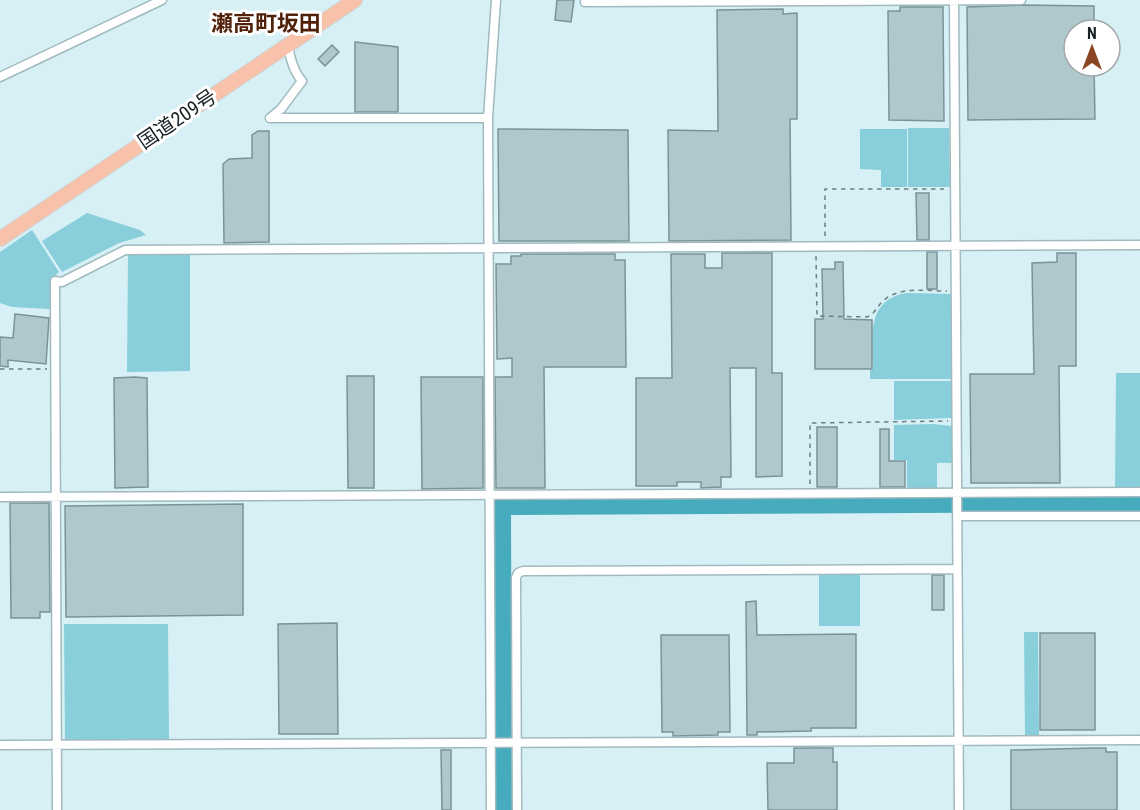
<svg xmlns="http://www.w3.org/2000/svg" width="1140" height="810" viewBox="0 0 1140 810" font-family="'Roboto Condensed','Noto Sans JP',sans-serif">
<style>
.green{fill:#88cedb}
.water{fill:#46abbc}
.building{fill:#afc8cd;stroke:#7b9398;stroke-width:1.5}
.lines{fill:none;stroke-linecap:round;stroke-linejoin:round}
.minor-casing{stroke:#a1babf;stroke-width:11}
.trunk-casing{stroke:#d1d3d3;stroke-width:16}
.path{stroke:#6e7f83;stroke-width:1.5;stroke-dasharray:4.5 4.5;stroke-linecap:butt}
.minor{stroke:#fff;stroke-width:8}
.trunk{stroke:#f8c2aa;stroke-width:14}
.labels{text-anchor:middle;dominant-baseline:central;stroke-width:6;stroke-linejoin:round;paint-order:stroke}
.street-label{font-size:20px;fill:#192325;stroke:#fff}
.quarter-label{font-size:22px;font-weight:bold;fill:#512109;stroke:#fff}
</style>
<rect width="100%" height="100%" fill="#d6f0f5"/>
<path class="green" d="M908,128H949L950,187H908Z
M860,129H907V187H881V170L860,169Z
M87,213L140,230L146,235L119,243L62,272L42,241Z
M32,230L59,272L51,280L50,309L12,307L0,303V252Z
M128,255H190V371L127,372Z
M906,293L953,294V379H870V370H873C873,337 865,301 906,293Z
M1116,373H1140V489H1115Z
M894,381H952V418L894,420Z
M932,424L952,426L953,463H937V489L907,488V460H894V425Z
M860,574V626H819V575Z
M64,624H168L169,740L65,741Z
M1024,632H1038L1039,735H1025Z"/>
<path class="water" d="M961,496L1140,497V512L511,515L512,810H496L495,620L493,617L494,502L496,499Z"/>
<path class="building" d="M557,0H574L571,22L555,20Z
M1024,5L1094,6V30H1074V66H1094L1095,119L968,120L967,7Z
M900,7H943L944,121L889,120L888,11H900Z
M783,9V14L797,13V119H790L791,240L669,241L668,130L718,131L717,10Z
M355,42L398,47V112H355Z
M332,45L339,52L325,66L318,59Z
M498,129L628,130L629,241H499Z
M258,131H269V242L224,243L223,164L229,159L252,158V135Z
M916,193H929V240H917Z
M927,252H937V289H927Z
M722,253H772V373H782V476L756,477V368H730L731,477H721V487L701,488V482H677V486H636V378H672L671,254H705V268H722Z
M1057,253H1076V366H1059L1060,483H971L970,374H1034L1032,263L1057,262Z
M521,254H615V260H625L626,367H544L545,488H496L495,377H512V358L497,359L496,264H511V256H521Z
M835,262H843L844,319L872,320V369H815V319H823L822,269H835Z
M15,314L49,318L46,364L8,360V367L0,366V337L13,338Z
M347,376H374V488H348Z
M135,377L147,378L148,487L115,488L114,378Z
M421,377H483V488L422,489Z
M817,427H837V487H817Z
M880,429H889V461H905V487H880Z
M10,503H49L50,612H40V618H11Z
M243,504V615L66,617L65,506Z
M932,575H944V610H932Z
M756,601L757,635L856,634V728H811V731L757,732V735H747L746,602Z
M337,623L338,734H279L278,624Z
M1040,633H1095V730H1040Z
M661,635H729L730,732H718V735L673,736V732H662Z
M794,748H833V762H837V810H768L767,763H794Z
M1094,748H1106V752H1117V810H1011V750Z
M441,750H451V810H442Z"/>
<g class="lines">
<g class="minor-casing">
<path id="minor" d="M585,0V2L1021,0
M954,0L959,810
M0,77L162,0
M270,118H488
M270,118L281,109L302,81C293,71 290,58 288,45
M0,497L1140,492
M957,516H1140
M0,745L1140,740
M57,810L55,281L62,282L125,250L1140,245
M491,810L488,118L496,0
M517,810L516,578L518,573L523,571L956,569"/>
</g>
<g class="trunk-casing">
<path id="trunk" d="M0,239L355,0"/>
</g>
<path class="path" d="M825,236V189H944
M816,256L817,316L867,317C875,314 877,306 884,300C901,286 926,291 947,291
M0,369H47
M810,484V423L948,421"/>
<use href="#minor" class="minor"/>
<use href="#trunk" class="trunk"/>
</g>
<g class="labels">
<g class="street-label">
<text transform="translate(177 119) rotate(-34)">国道209号</text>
</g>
<g class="quarter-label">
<text x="266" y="23">瀬高町坂田</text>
</g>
</g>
<g transform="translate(1092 48)"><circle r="28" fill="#ffffff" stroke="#a3a7a8" stroke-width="1.5"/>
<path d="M0-4.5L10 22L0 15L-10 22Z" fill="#8c4522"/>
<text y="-9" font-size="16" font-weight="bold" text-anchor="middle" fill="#192325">N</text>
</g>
</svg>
